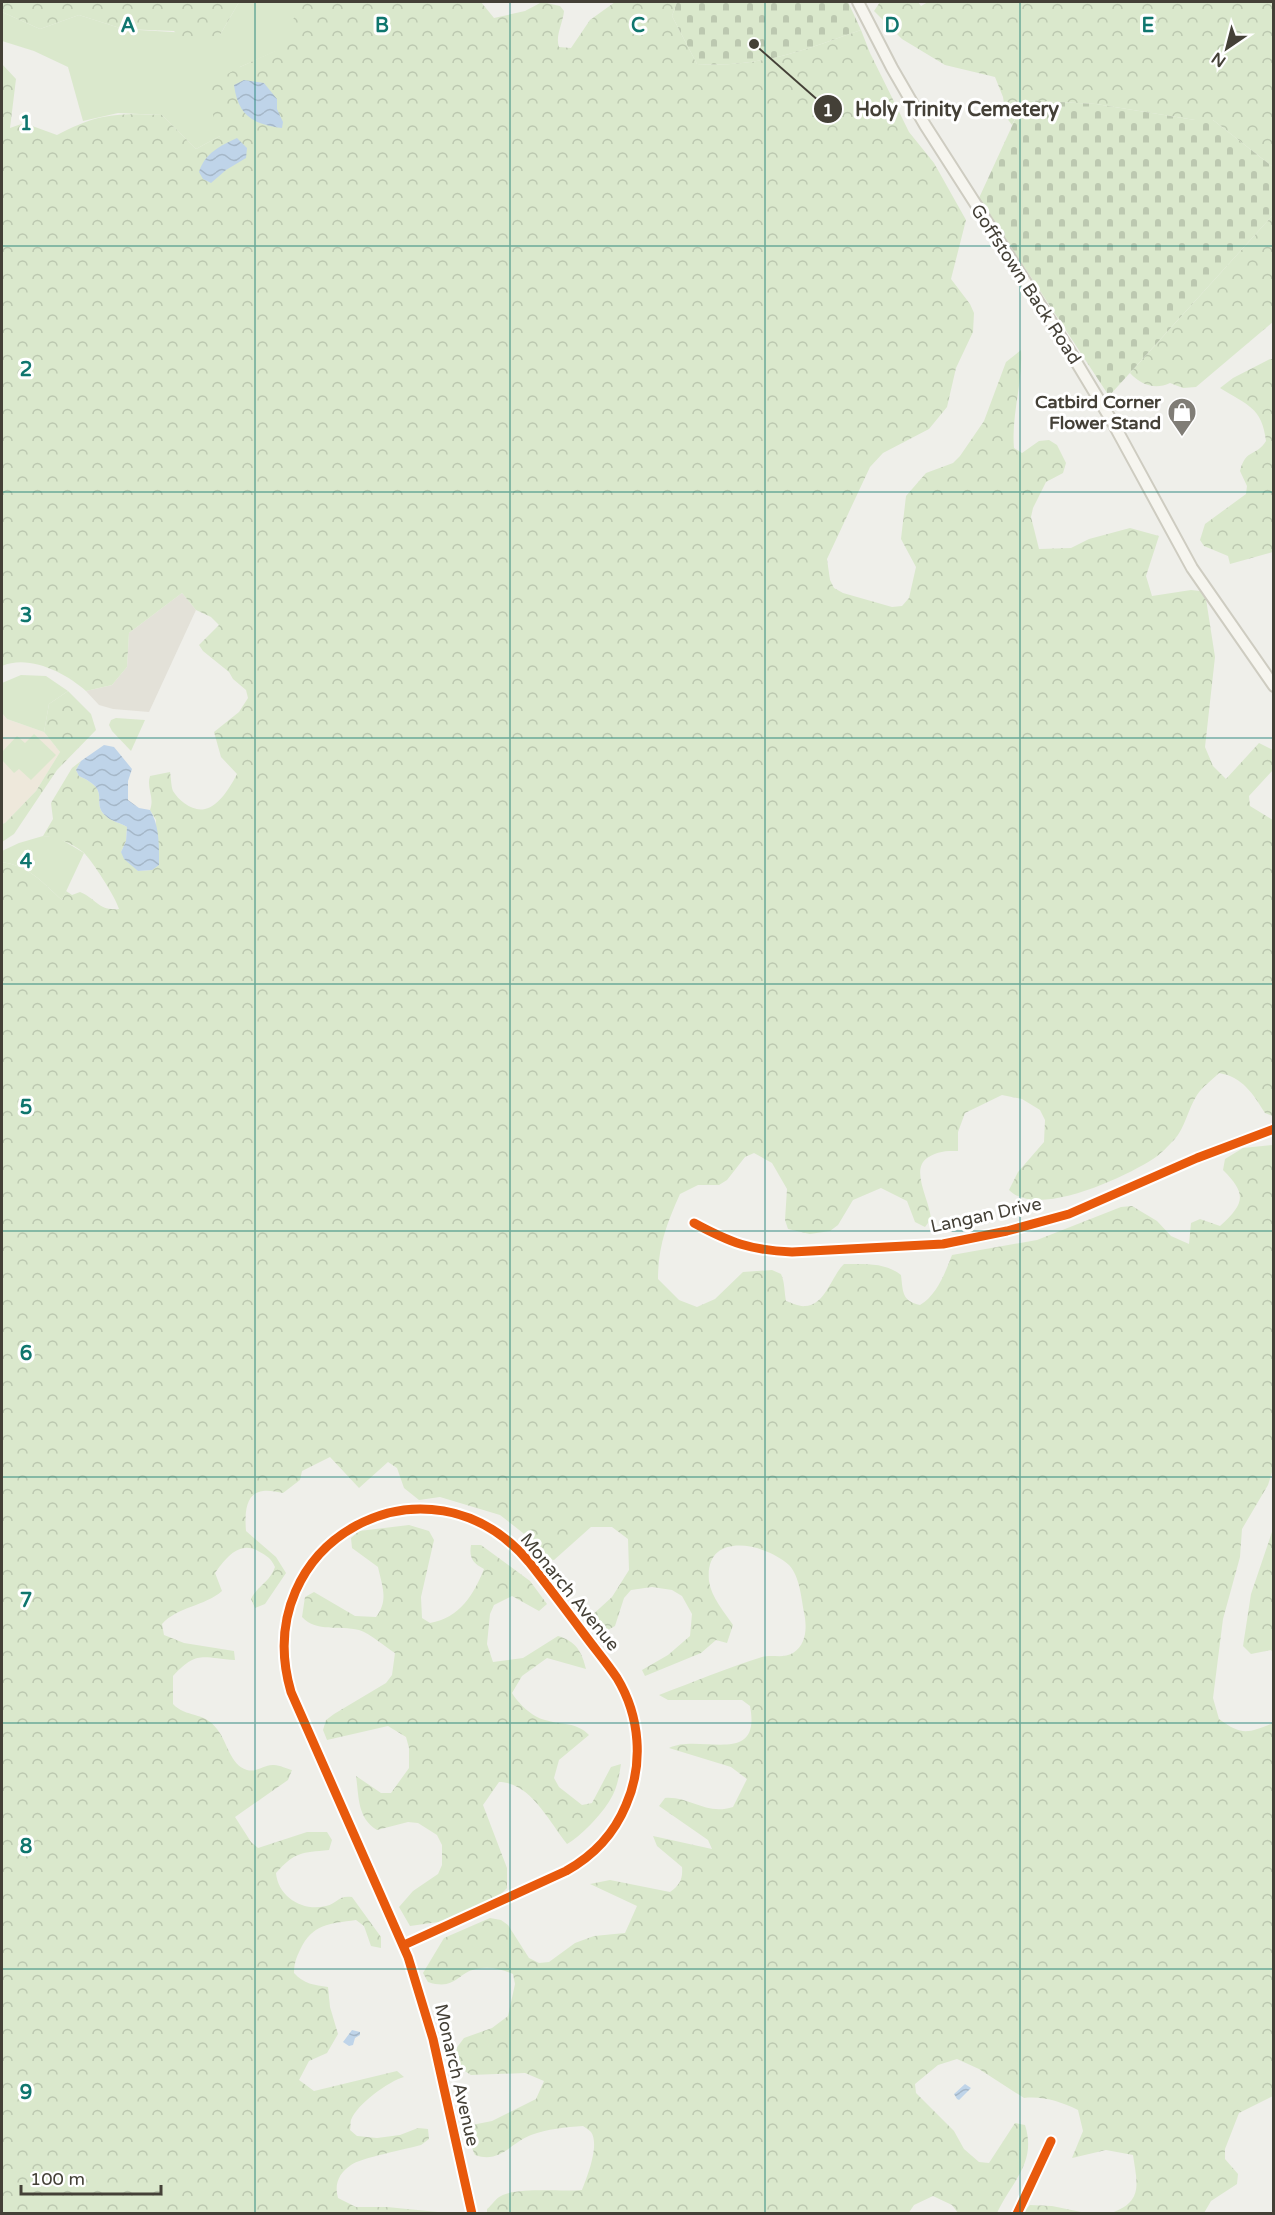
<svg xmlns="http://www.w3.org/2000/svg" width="1275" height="2215" viewBox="0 0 1275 2215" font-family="'Varela Round',sans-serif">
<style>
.residential{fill:#e3e1d8}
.commercial{fill:#eee8db}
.green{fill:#dae8cc}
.forest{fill:url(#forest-crowns)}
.cemetery{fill:url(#cemetery-stones)}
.water{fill:url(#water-waves)}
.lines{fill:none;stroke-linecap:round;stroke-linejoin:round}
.street-casing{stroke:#cdccc8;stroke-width:10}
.secondary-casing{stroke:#ceccc1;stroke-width:14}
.street{stroke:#fdfdfc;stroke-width:8}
.secondary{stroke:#f6f5ef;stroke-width:10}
.cycleway-casing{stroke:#fff;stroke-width:13}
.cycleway{stroke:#e8590c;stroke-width:9}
.grid{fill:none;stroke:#0f766e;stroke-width:1.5;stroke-opacity:0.55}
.labels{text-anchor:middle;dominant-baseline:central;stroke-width:6;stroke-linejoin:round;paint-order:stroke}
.street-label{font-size:18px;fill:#444037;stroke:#fff}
.poi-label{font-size:18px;font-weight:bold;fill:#444037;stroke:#fff;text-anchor:end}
.grid-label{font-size:20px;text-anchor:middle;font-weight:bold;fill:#0f766e;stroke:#fff;stroke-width:6;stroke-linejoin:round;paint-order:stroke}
.leader{fill:none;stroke:#444037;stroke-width:2}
.callout-dot{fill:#444037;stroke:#fff;stroke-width:2}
.mark-label{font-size:18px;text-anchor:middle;font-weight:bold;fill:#fff}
.callout-label{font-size:20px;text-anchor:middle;font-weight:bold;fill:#444037;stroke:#fff;stroke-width:6;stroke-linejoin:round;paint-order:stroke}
</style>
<defs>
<pattern id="forest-crowns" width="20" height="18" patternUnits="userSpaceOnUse" patternTransform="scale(1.5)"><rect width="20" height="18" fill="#dae8cc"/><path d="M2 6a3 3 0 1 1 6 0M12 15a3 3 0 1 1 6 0" fill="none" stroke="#bcc8b0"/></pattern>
<pattern id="cemetery-stones" width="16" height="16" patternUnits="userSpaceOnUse" patternTransform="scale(1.5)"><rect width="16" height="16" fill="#dae8cc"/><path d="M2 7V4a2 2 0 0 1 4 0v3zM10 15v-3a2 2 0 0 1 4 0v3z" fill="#bcc8b0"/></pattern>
<pattern id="water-waves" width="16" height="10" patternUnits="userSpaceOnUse" patternTransform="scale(1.5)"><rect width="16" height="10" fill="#bfd4e9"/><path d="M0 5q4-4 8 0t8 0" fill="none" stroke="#a5b7c8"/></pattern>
</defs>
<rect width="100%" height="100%" fill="#efefea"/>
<path class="residential" d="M182,593L196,610L149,712L113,709L99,705L86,691L112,685L127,667L129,633Z"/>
<path class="commercial" d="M2,713L7,719L44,732L60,752L36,791L5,823L2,824Z"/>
<path class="green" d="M239,2H304L276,51L240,67L220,136L196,149L162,115L118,113L83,121L68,67L34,51L2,41V12L40,29L79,15L123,29L220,35Z
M21,675L46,676L68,691L49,704L44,732L7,719L2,713V683Z
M116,718L145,720L131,751L112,731L109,725L111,720Z
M34,734L56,755L31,780L19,769L14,773L2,760V752L17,736L25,743Z
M43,836L57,837L84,853L62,900C42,882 29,866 2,862V851L19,843Z"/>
<path class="forest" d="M2,2H239L220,35L187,46L174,31L123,29L79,15L40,29L2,12Z
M303,2H481L494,18L525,11L542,2L560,6L564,11C563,23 555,36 559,47L571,48L590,20L615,2H677L672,16L697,64C760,68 804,50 861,30L870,53L909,132L934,163L966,220L951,279L970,304L974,313L973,332L956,368L947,407L929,429L883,453L870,467L827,559L830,580L834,588L843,593L892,607L902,606L909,598L916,567L901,539L906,496L926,473L953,463L960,456L984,421L1006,362L1021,350C1023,383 1011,415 1014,448L1022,453L1039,441L1049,440L1057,445L1066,463L1063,473L1046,482L1033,508L1031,517L1039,549L1071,548L1089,539L1130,528L1159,536L1146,576L1152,596L1191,590L1200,591L1206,599L1215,657L1205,747L1213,766L1226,779L1259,743L1273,750V770L1249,796L1250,806L1273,820V1116L1265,1113C1253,1094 1243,1077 1219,1073C1212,1080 1202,1087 1197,1095C1188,1109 1185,1128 1174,1140C1168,1146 1161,1154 1153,1159C1125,1177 1037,1219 1009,1190L1018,1172L1044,1142L1045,1120L1040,1110L1022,1099L1002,1095L965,1113L958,1132V1151C945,1151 938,1151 927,1158C910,1170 930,1201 931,1219L925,1227L915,1222L907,1201L881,1188L853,1200L838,1225L830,1231L810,1234L788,1229L785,1220L787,1189L772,1163L754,1153L745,1157L727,1180L719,1185H698L680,1194C667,1223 658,1246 658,1279L679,1300L697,1307L715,1299L743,1272L772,1270L781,1274C785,1283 784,1291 786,1301C792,1303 800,1307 805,1306C825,1306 832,1275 844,1264C864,1264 885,1262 901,1275C903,1292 902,1301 920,1305C937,1295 945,1273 952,1255L1037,1240L1121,1207L1132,1206L1157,1221L1171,1236L1189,1244L1191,1223L1200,1219L1220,1226C1245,1203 1247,1194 1223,1170L1225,1159L1243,1148L1273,1145V1469L1268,1485L1242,1529L1240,1557L1223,1619L1213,1698L1219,1719C1242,1736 1248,1733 1273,1723V2096L1239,2113L1225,2149V2159L1238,2174L1237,2184L1211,2201L1204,2213H1111C1144,2202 1137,2183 1133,2155L1106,2150L1072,2158L1083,2131L1078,2110C1061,2102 1044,2096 1024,2098L979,2069L957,2059L938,2065L915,2084L916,2093L954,2131L964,2149L979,2162L989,2163L1015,2123L1025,2125C1037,2163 1012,2181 997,2213H958L952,2205L933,2196L914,2205L908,2214L487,2213V2209C492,2205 496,2198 501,2196C516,2187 562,2192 582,2190C587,2177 600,2145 591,2132C589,2130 586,2128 583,2126C566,2127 547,2129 531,2135C510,2143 500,2164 475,2155L471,2146L472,2125L492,2121L536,2099L544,2081L525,2073L471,2075L454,2064L452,2054L464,2038L492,2028L508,2016L515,1984L513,1974C501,1969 490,1966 476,1969C457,1973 455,1991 428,1982L423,1973L444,1938L490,1918L501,1920L508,1925L529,1958L539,1963L549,1962L575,1943L594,1936L625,1933L637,1906L590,1884L610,1880L670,1892C680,1885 683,1879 682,1867L657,1846L653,1836L712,1849L708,1840L659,1806L665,1798C690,1796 706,1816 733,1807L747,1779L731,1767L669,1748C699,1733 762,1768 750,1706L742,1700H668L659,1695C693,1682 727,1668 762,1657C772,1654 783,1659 793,1653C807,1644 807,1627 804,1612C801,1597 800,1577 789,1565C765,1543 704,1530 709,1581C711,1597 725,1613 733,1625L727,1643L716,1640L701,1653L645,1676L642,1670L668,1655L690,1636L692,1614L682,1596L672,1590L652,1587L631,1590L624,1598L615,1626L606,1631L589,1618L612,1597L629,1570L628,1539L612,1527H591L554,1560L544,1558L523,1533L500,1515L440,1497L419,1500L404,1488L397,1468L388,1462L359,1488L330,1457L302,1471L300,1480L283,1493C277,1492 269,1490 263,1491C244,1493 245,1517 246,1531L276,1557L286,1573L265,1604L255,1608L251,1599C258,1585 270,1582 275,1567C271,1558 267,1556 258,1551C239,1540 225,1559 215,1573L222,1591C205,1606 177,1607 162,1624L164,1635L184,1643L234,1651L235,1660C202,1658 197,1650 173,1676V1704C186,1718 204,1711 217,1729C227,1741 230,1765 247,1770C257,1773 264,1764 274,1765C280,1765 287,1769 292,1770L288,1780L235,1817L251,1842L258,1848L307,1832H327L332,1840L329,1850C301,1853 296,1851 276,1873C278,1897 303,1912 326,1906C338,1903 338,1895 352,1897L381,1937V1948L371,1946L364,1926L356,1920C329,1924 313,1923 300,1950C296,1958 294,1964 294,1973C304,1984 314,1985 328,1987L330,2007L338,2034L327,2053L309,2061L299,2080L314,2091L397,2071L404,2077C389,2081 357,2104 351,2120C350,2123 351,2126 350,2130L357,2136L377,2138L400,2135L418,2128L428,2129L429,2139L421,2145C407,2149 360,2158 351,2165C339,2173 334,2184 338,2198L356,2207H387L448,2213H2V862C29,866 42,882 62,900L66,891L72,895L80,892C97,899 98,911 119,909C116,898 92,860 83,852C71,843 57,837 43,836L53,819L51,803L72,768L81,761L76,770L79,776C113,791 90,802 106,816C110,821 121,823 127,827L126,841L121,852L138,871L152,870L156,820L150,810C155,797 146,788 150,776L170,772C171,777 171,786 173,791C179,801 193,812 205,809C219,806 231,786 237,774L221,757L214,732L239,712L248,698L246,690L233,679L229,672L203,651L199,645L219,625L211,617L196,610L182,593L129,633L127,667L112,685L86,691C66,673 29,654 2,666V64L16,79L10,128L24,123L57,135C99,113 116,113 162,115L196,149L220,136L204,87L240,67L275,51Z
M880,2H918L921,6L928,2H1273V167L1213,120H1195L1096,104L1024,100L1012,125L1006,117L1003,97L995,77L945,65L902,39L874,11Z
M1273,215V322L1196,387L1183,388L1170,383C1155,390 1141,385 1130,373Z
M1270,359H1274L1273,552L1230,564L1228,556L1204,546L1200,540L1205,524L1246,494L1247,486L1240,471C1246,448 1256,457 1266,441C1262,407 1247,405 1220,388L1233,378Z
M68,691L91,714L96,730L57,770L14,834L2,842V824L5,823L36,791L60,752L44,732L49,704Z
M409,1525L429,1531L434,1540L421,1597L422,1618L430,1623C460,1618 474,1594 484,1569C472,1563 469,1557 471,1545H481L530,1581L547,1604L539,1611L512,1596L494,1605L490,1614L487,1644L493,1662L523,1658L558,1636C576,1641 582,1652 586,1669L547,1658L522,1676L512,1693C518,1703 532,1717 545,1720C561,1725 577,1722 589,1735L559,1760L554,1778L559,1787L582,1805L592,1803L611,1767L621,1764C619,1777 617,1789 610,1800C602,1814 580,1837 567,1844C549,1821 530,1782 499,1782L483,1805L507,1868V1888L493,1902L445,1921L410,1926L399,1907L413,1891L438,1874L442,1865V1845L437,1835L418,1823L408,1822L377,1830C357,1818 359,1796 356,1776L381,1793H391L409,1768V1748L406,1737L388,1726L327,1740L323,1730L326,1720L334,1714L386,1683L392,1675L395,1653C384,1646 371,1634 359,1630C339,1625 317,1633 302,1617L305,1597L314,1592L355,1616L376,1617C389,1600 382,1586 378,1567L352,1548L351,1538L359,1531Z
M1273,1529V1653L1271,1650L1251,1654L1243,1646L1251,1594Z
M1030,2205L1052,2206L1086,2213H1024L1023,2212Z"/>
<path class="cemetery" d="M677,2H848L861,30C804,50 760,68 697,64L672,16Z
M1024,100L1096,104L1195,120H1213L1273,167V215L1109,396L979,198Z"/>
<path class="water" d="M244,80L264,83L277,99V109L283,122L282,128C253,124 238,116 234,85Z
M237,138L247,148L246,158L226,170L211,183L203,179L199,172C205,153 220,146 237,138Z
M104,745L114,747L132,769L128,781V800L139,808L150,810C160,827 159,846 159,865L152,870L138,871L124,859L121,852L126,841L127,827C121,823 110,821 106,816C90,802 113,791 79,776L76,770L81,761Z
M352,2030L360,2032V2035L355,2038L353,2045L349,2046L343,2042Z
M965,2084L971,2088L959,2100L957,2099L954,2094Z"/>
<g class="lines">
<g class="street-casing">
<path id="street" d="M694,1223C731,1243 750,1250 792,1252L943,1244L1007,1231L1069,1214L1197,1158L1274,1129
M404,1945L566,1871C593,1856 614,1834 626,1805C644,1764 640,1716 617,1678C607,1663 595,1649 584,1634C566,1610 548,1586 529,1562C429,1443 247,1541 291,1692L408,1957L433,2039L472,2214
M1017,2214L1051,2141"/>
</g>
<g class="secondary-casing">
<path id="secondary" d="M858,2L892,68L925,125L1066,345L1113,423L1192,568L1274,686"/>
</g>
<use href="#street" class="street"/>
<use href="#secondary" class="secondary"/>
<g class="cycleway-casing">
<path id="cycleway" d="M694,1223C731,1243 750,1250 792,1252L943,1244L1007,1231L1069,1214L1197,1158L1274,1129
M404,1945L566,1871C593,1856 614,1834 626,1805C644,1764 640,1716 617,1678C607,1663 595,1649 584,1634C566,1610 548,1586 529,1562C429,1443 247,1541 291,1692L408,1957L433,2039L472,2214
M1017,2214L1051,2141"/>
</g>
<use href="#cycleway" class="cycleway"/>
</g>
<path class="grid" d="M255,2V2214M510,2V2214M765,2V2214M1020,2V2214M2,246H1274M2,492H1274M2,738H1274M2,984H1274M2,1231H1274M2,1477H1274M2,1723H1274M2,1969H1274"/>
<defs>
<g id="shop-pin" transform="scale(1.5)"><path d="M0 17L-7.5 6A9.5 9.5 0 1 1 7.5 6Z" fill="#807d76" stroke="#fff"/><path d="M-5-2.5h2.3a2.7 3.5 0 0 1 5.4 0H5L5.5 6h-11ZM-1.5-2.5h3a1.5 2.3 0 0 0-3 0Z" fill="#fff"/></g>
</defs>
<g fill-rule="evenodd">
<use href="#shop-pin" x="1182" y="412"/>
</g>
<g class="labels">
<g class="street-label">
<text transform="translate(1026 284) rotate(57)">Goffstown Back Road</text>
<text transform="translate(986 1215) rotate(-12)">Langan Drive</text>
<text transform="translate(570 1592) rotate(51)">Monarch Avenue</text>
<text transform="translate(457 2075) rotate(77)">Monarch Avenue</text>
</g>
<g class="poi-label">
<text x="1161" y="402">Catbird Corner<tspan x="1161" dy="21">Flower Stand</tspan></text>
</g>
</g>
<g class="grid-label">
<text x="128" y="32">A</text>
<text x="382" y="32">B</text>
<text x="638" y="32">C</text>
<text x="892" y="32">D</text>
<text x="1148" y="32">E</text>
<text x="26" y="130">1</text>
<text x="26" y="376">2</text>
<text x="26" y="622">3</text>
<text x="26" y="868">4</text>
<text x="26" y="1114">5</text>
<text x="26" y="1360">6</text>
<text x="26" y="1607">7</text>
<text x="26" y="1853">8</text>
<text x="26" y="2099">9</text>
</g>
<path class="leader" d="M754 44L828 109"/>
<g class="callout-dot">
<circle cx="754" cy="44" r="6"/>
<circle cx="828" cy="109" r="15"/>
</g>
<g class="mark-label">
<text x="828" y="116">1</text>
</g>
<g class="callout-label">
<text x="957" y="116">Holy Trinity Cemetery</text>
</g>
<rect width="1275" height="2215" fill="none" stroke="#444037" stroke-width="6"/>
<g transform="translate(1227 48) rotate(215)" stroke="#ffffff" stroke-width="4.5" paint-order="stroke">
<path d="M0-4.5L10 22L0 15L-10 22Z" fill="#444037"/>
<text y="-9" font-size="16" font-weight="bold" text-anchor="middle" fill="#444037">N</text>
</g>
<path d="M21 2185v9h140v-9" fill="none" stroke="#444037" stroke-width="3"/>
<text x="30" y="2185" font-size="18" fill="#444037" stroke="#ffffff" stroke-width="4.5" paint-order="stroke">100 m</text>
</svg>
